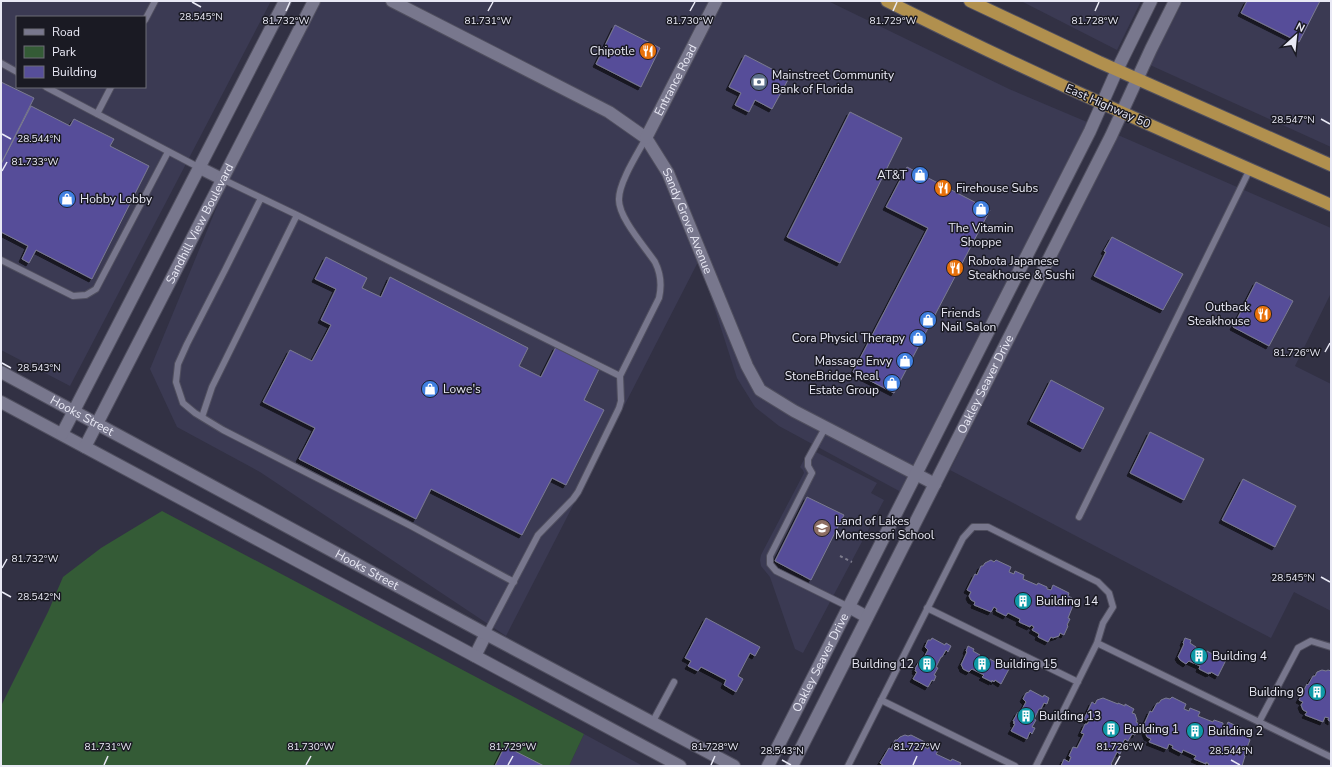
<svg xmlns="http://www.w3.org/2000/svg" width="1332" height="767" viewBox="0 0 1332 767" font-family="'Nunito Sans',sans-serif">
<style>
.built{fill:#3b3a53;fill-rule:evenodd}
.green{fill:#345b36}
.building{fill:#564e99;stroke:#7b7b91;filter:url(#shadow)}
.lines{fill:none;stroke-linecap:round;stroke-linejoin:round}
.service-casing{stroke:#504f5f;stroke-width:8}
.minor-casing{stroke:#504f5f;stroke-width:14}
.tertiary-casing{stroke:#504f5f;stroke-width:14}
.trunk-casing{stroke:#504f5f;stroke-width:14}
.path{stroke:#7d7c8c;stroke-width:2;stroke-dasharray:3 3;stroke-linecap:butt}
.service{stroke:#78778d;stroke-width:6}
.minor{stroke:#78778d;stroke-width:12}
.tertiary{stroke:#78778d;stroke-width:12}
.trunk{stroke:#b1904e;stroke-width:12}
.ticks{fill:none;stroke:#e9e9f5;stroke-width:1.5}
.labels{text-anchor:middle;dominant-baseline:central;stroke-width:3;stroke-linejoin:round;paint-order:stroke}
.poi-label{font-size:12px;fill:#e9e9f5;stroke:#1a1a23;text-anchor:start}
.street-label{font-size:12px;fill:#e9e9f5;stroke:#1a1a23}
.ticks-label{font-size:10px;text-anchor:middle;fill:#e9e9f5;stroke:#1a1a23;stroke-width:3;stroke-linejoin:round;paint-order:stroke}
</style>
<defs>
<filter id="shadow"><feDropShadow dx="-3" dy="3" stdDeviation="0" flood-color="#0009"/></filter>
</defs>
<rect width="100%" height="100%" fill="#323144"/>
<path class="built" d="M1,1H271L70,386L1,350ZM17,17H145V87H17Z
M321,1H828L1009,89L1087,122L901,492L779,426L755,407L737,378L699,260L506,636L260,472L177,427L150,369L227,182Z
M1021,1H1141L1117,50Z
M1183,1H1331V147L1150,65Z
M1118,135L1331,228V293L1295,366L1331,384V611L1294,592L1271,638L950,470Z
M810,449L877,483L871,493L884,500L803,653L795,649L770,577L761,566L760,560L761,555L804,473L803,470L800,467Z
M584,734L643,766H569Z"/>
<path class="green" d="M162,511L584,734L569,766H1V706L48,612L63,577L101,548Z"/>
<path class="building" d="M1247,1H1320L1299,42L1241,13Z
M615,25L660,48L641,87L596,64Z
M745,55L789,78L772,109L755,100L749,112L735,105L741,93L729,87Z
M1,82L34,98L1,164Z
M31,106L70,126L74,119L114,139L110,146L149,166L92,279L36,250L29,263L22,259L28,246L1,232V164Z
M850,112L902,138L840,263L787,237Z
M907,167L990,210L894,393L853,372L928,228L886,207Z
M1112,237L1183,274L1163,310L1094,276L1106,252L1104,251Z
M326,257L367,278L362,288L381,297L390,277L528,348L519,366L541,377L556,347L599,369L584,400L604,410L566,485L552,478L522,535L431,489L416,519L299,459L315,428L263,402L290,350L312,361L331,325L321,320L336,289L315,279Z
M1256,282L1293,301L1269,346L1233,327Z
M1051,380L1104,408L1083,449L1030,421Z
M1150,432L1204,459L1184,500L1130,473Z
M1243,479L1296,506L1275,547L1222,520Z
M807,497L844,515L811,580L775,561Z
M991,560L994,562L996,560L1011,567L1009,572L1014,574L1015,571L1024,575L1023,579L1037,585L1038,583L1047,587V589L1051,590L1053,585L1069,593L1068,596L1072,598L1074,603L1068,618L1070,619L1067,625L1068,626L1064,635L1060,633L1059,636L1053,638L1051,637L1048,642L1038,637L1039,634L1032,630L1034,627L1031,625L1030,627L1019,622L1020,619L1008,613L1006,616L996,611L997,609L994,607L991,612L974,605L975,602L971,600L969,596L971,592L967,590L975,574L977,575L981,566H983L985,563Z
M706,618L760,647L755,656L750,653L738,676L743,679L736,692L724,685L726,680L701,667L698,671L688,666L691,661L685,658Z
M932,638L945,645L946,643L951,646L948,652L946,650L942,657H941L936,667L938,668L934,675L936,676L934,681L932,680L928,687L913,679L917,672L915,671L916,669H915L920,660L922,661L928,650L925,647L928,640H931Z
M1185,638L1191,640L1190,643L1196,647V648L1206,653L1207,651L1214,655L1215,652L1221,655L1220,657L1226,660L1218,676L1211,672L1210,674L1209,672V674L1199,669L1200,666L1189,661L1186,664L1180,660L1179,658L1178,657L1184,644L1183,643Z
M968,646L974,649L973,651L980,655L979,656L989,661L990,659L997,663L998,661L1004,663L1003,665L1009,669L1001,684L995,680L994,682L992,680V682L982,677L984,675L972,669L969,672L963,669L962,666L961,665L967,652L966,651Z
M1322,670L1326,671L1328,670L1331,671V722L1328,720L1329,718L1325,717L1323,722L1305,715L1307,712L1303,710L1301,705L1303,702L1299,700L1307,684L1308,685L1313,676H1315L1317,672Z
M1030,690L1043,697L1044,695L1049,698L1047,704L1044,703L1041,709H1039L1034,719L1036,720L1032,727L1035,728L1032,734L1030,732L1027,739L1011,731L1015,724L1013,723L1015,722L1013,721L1018,712L1020,713L1026,702L1023,699L1026,693L1029,692Z
M1172,697L1186,704L1184,709L1189,711L1190,708L1200,712L1198,716L1213,722L1214,720L1223,723V725L1226,727L1228,722L1245,730L1243,733L1247,734L1250,740L1244,755L1245,756L1242,766H1208L1209,764L1206,762V764L1194,759L1196,756L1183,750L1182,753L1172,748L1173,746L1169,744L1167,749L1149,742L1151,739L1147,737L1145,732L1147,729L1143,727L1150,711L1152,712L1157,703H1159L1161,700L1166,698L1170,699Z
M1103,698L1118,704V703L1125,706V704L1134,709L1132,713L1135,714L1137,720L1136,722L1141,725L1135,735L1132,734L1128,741L1125,739L1123,742L1125,743L1120,754L1117,752L1111,764L1113,766H1061L1064,759L1069,762L1071,757L1069,756L1073,747L1077,748L1084,734L1081,733L1085,724H1087L1089,721L1084,719L1092,702L1095,704L1097,700Z
M905,735L908,736L911,735L925,742L923,746L928,749L929,746L938,751L936,754L951,761L952,759L961,763L960,765L963,766H884L880,763L889,748L891,749L895,740H897L900,737Z
M505,746L544,766H495Z"/>
<g class="lines">
<g class="service-casing">
<path id="service" d="M145,20L155,1
M1,63L17,72
M46,87L200,168
M97,114L111,87
M222,179L297,215L620,376
M261,198L225,270L187,344L178,364L176,382L183,403L195,413L223,430L413,527L514,582
M1,260L73,296L86,295L96,289L168,152
M202,417L212,387L297,215
M825,428L808,459V466L812,473L770,556V564L776,571L849,607
M1079,517L1250,169
M927,608L1078,682
M486,634L538,535L573,499L578,492L619,408L621,401L620,376L659,298C662,285 661,274 655,262C645,247 618,217 619,199C619,182 638,153 646,138
M881,700L1015,766
M1259,722L1298,648L1311,641L1331,647
M652,723L674,682
M848,766L963,538L973,527H988L1098,582L1109,593L1113,607L1103,623L1097,643
M1036,766L1097,643L1331,757"/>
</g>
<g class="minor-casing">
<g id="minor">
<path id="s1" d="M392,1L609,112L646,138L668,173L747,366L760,390L794,411L935,484"/>
<path id="s2" d="M646,138L716,1"/>
<path d="M200,168L222,179"/>
<path d="M849,607L867,617"/>
<path d="M475,656L486,634"/>
</g>
</g>
<g class="tertiary-casing">
<g id="tertiary">
<path id="s3" d="M1,372L486,634L734,766"/>
<path d="M1,402L680,766"/>
<path d="M62,434L285,1"/>
<path id="s4" d="M85,447L314,1"/>
<path id="s5" d="M768,766L1090,131L1117,70L1151,1"/>
<path id="s6" d="M792,766L1111,136L1151,49L1175,1"/>
</g>
</g>
<g class="trunk-casing">
<path id="trunk" d="M887,1C1033,75 1182,139 1331,205
M970,1L1099,62L1331,165"/>
</g>
<path class="path" d="M840,556L852,562"/>
<use href="#service" class="service"/>
<use href="#minor" class="minor"/>
<use href="#tertiary" class="tertiary"/>
<use href="#trunk" class="trunk"/>
</g>
<path class="ticks" d="M192,2L201,7M286,11L290,2M488,11L493,2M690,11L695,2M893,11L897,2M1095,11L1099,2M1321,119L1330,124M2,134L11,139M2,171L7,162M1325,352L1330,343M2,363L11,368M2,568L7,559M1321,577L1330,582M2,592L11,597M782,760L791,765M1231,760L1240,765M104,765L108,756M306,765L311,756M508,765L513,756M711,765L715,756M913,765L917,756M1115,765L1120,756"/>
<defs>
<g id="restaurant-disc" transform="scale(0.9)"><circle r="9.5" fill="#e8710a" stroke="#1a1a23"/><path d="M-5-6h1v4h1v-4h1v4h1v-4h1v5L-1.5 .5V6h-2V.5L-5-1ZM5-6V6H3V1.5H1.5Q1.5-4 5-6Z" fill="#fff"/></g>
<g id="bank-disc" transform="scale(0.9)"><circle r="9.5" fill="#5c6f8a" stroke="#1a1a23"/><path d="M-6-4H6V4H-6ZM0-2.3a2.3 2.3 0 1 0 0 4.6a2.3 2.3 0 1 0 0-4.6Z" fill="#fff"/></g>
<g id="shop-disc" transform="scale(0.9)"><circle r="9.5" fill="#3f7fe0" stroke="#1a1a23"/><path d="M-5-2.5h2.3a2.7 3.5 0 0 1 5.4 0H5L5.5 6h-11ZM-1.5-2.5h3a1.5 2.3 0 0 0-3 0Z" fill="#fff"/></g>
<g id="school-disc" transform="scale(0.9)"><circle r="9.5" fill="#8d6e63" stroke="#1a1a23"/><path d="M0-5L7-2L0 1L-7-2ZM-4 1L0 2.5L4 1V4Q0 6-4 4Z" fill="#fff"/></g>
<g id="building-disc" transform="scale(0.9)"><circle r="9.5" fill="#0f9aa8" stroke="#1a1a23"/><path d="M-4-6H4V6H1V3H-1V6H-4ZM-2.5-4.3h1.7v1.8h-1.7ZM.8-4.3h1.7v1.8H.8ZM-2.5-1h1.7V.8h-1.7ZM.8-1h1.7V.8H.8Z" fill="#fff"/></g>
</defs>
<g fill-rule="evenodd">
<use href="#restaurant-disc" x="648" y="51"/>
<use href="#bank-disc" x="759" y="82"/>
<use href="#shop-disc" x="920" y="175"/>
<use href="#restaurant-disc" x="943" y="188"/>
<use href="#shop-disc" x="67" y="199"/>
<use href="#shop-disc" x="981" y="209"/>
<use href="#restaurant-disc" x="955" y="268"/>
<use href="#restaurant-disc" x="1263" y="314"/>
<use href="#shop-disc" x="928" y="320"/>
<use href="#shop-disc" x="918" y="338"/>
<use href="#shop-disc" x="905" y="361"/>
<use href="#shop-disc" x="892" y="383"/>
<use href="#shop-disc" x="430" y="389"/>
<use href="#school-disc" x="822" y="528"/>
<use href="#building-disc" x="1023" y="601"/>
<use href="#building-disc" x="1199" y="656"/>
<use href="#building-disc" x="927" y="664"/>
<use href="#building-disc" x="982" y="664"/>
<use href="#building-disc" x="1317" y="692"/>
<use href="#building-disc" x="1026" y="716"/>
<use href="#building-disc" x="1111" y="729"/>
<use href="#building-disc" x="1195" y="731"/>
</g>
<g class="labels">
<g class="poi-label">
<text x="635" y="51" text-anchor="end">Chipotle</text>
<text x="772" y="75">Mainstreet Community<tspan x="772" dy="14">Bank of Florida</tspan></text>
<text x="907" y="175" text-anchor="end">AT&amp;T</text>
<text x="956" y="188">Firehouse Subs</text>
<text x="80" y="199">Hobby Lobby</text>
<text x="981" y="228" text-anchor="middle">The Vitamin<tspan x="981" dy="14">Shoppe</tspan></text>
<text x="968" y="261">Robota Japanese<tspan x="968" dy="14">Steakhouse &amp; Sushi</tspan></text>
<text x="1250" y="307" text-anchor="end">Outback<tspan x="1250" dy="14">Steakhouse</tspan></text>
<text x="941" y="313">Friends<tspan x="941" dy="14">Nail Salon</tspan></text>
<text x="905" y="338" text-anchor="end">Cora Physicl Therapy</text>
<text x="892" y="361" text-anchor="end">Massage Envy</text>
<text x="879" y="376" text-anchor="end">StoneBridge Real<tspan x="879" dy="14">Estate Group</tspan></text>
<text x="443" y="389">Lowe's</text>
<text x="835" y="521">Land of Lakes<tspan x="835" dy="14">Montessori School</tspan></text>
<text x="1036" y="601">Building 14</text>
<text x="1212" y="656">Building 4</text>
<text x="914" y="664" text-anchor="end">Building 12</text>
<text x="995" y="664">Building 15</text>
<text x="1304" y="692" text-anchor="end">Building 9</text>
<text x="1039" y="716">Building 13</text>
<text x="1124" y="729">Building 1</text>
<text x="1208" y="731">Building 2</text>
</g>
<g class="street-label">
<text stroke="none"><textPath href="#s2" startOffset="65">Entrance Road</textPath></text>
<text transform="translate(1108 106) rotate(24)">East Highway 50</text>
<text stroke="none"><textPath href="#s1" startOffset="382">Sandy Grove Avenue</textPath></text>
<text stroke="none"><textPath href="#s4" startOffset="251">Sandhill View Boulevard</textPath></text>
<text stroke="none"><textPath href="#s6" startOffset="428">Oakley Seaver Drive</textPath></text>
<text stroke="none"><textPath href="#s3" startOffset="92">Hooks Street</textPath></text>
<text stroke="none"><textPath href="#s3" startOffset="416">Hooks Street</textPath></text>
<text stroke="none"><textPath href="#s5" startOffset="116">Oakley Seaver Drive</textPath></text>
</g>
</g>
<g class="ticks-label">
<text x="201" y="20">28.545°N</text>
<text x="286" y="24">81.732°W</text>
<text x="488" y="24">81.731°W</text>
<text x="690" y="24">81.730°W</text>
<text x="893" y="24">81.729°W</text>
<text x="1095" y="24">81.728°W</text>
<text x="1293" y="123">28.547°N</text>
<text x="39" y="142">28.544°N</text>
<text x="35" y="165">81.733°W</text>
<text x="1297" y="356">81.726°W</text>
<text x="39" y="371">28.543°N</text>
<text x="35" y="562">81.732°W</text>
<text x="1293" y="581">28.545°N</text>
<text x="39" y="600">28.542°N</text>
<text x="108" y="750">81.731°W</text>
<text x="311" y="750">81.730°W</text>
<text x="513" y="750">81.729°W</text>
<text x="715" y="750">81.728°W</text>
<text x="917" y="750">81.727°W</text>
<text x="1120" y="750">81.726°W</text>
<text x="782" y="754">28.543°N</text>
<text x="1231" y="754">28.544°N</text>
</g>
<rect width="1332" height="767" fill="none" stroke="#e9e9f5" stroke-width="4"/>
<rect x="16" y="16" width="130" height="72" fill="#1a1a23" stroke="#6d6d77"/>
<rect x="24" y="29" width="20" height="6" fill="#78778d" stroke="#6d6d77"/>
<text x="52" y="36" font-size="12" fill="#e9e9f5">Road</text>
<rect x="24" y="46" width="20" height="12" fill="#345b36" stroke="#6d6d77"/>
<text x="52" y="56" font-size="12" fill="#e9e9f5">Park</text>
<rect x="24" y="66" width="20" height="12" fill="#564e99" stroke="#6d6d77"/>
<text x="52" y="76" font-size="12" fill="#e9e9f5">Building</text>
<g transform="translate(1296 36) rotate(27)" stroke="#1a1a23" stroke-width="3" paint-order="stroke">
<path d="M0-3L7 15L0 10L-7 15Z" fill="#e9e9f5"/>
<text y="-6" font-size="11" font-weight="bold" text-anchor="middle" fill="#e9e9f5">N</text>
</g>
</svg>
